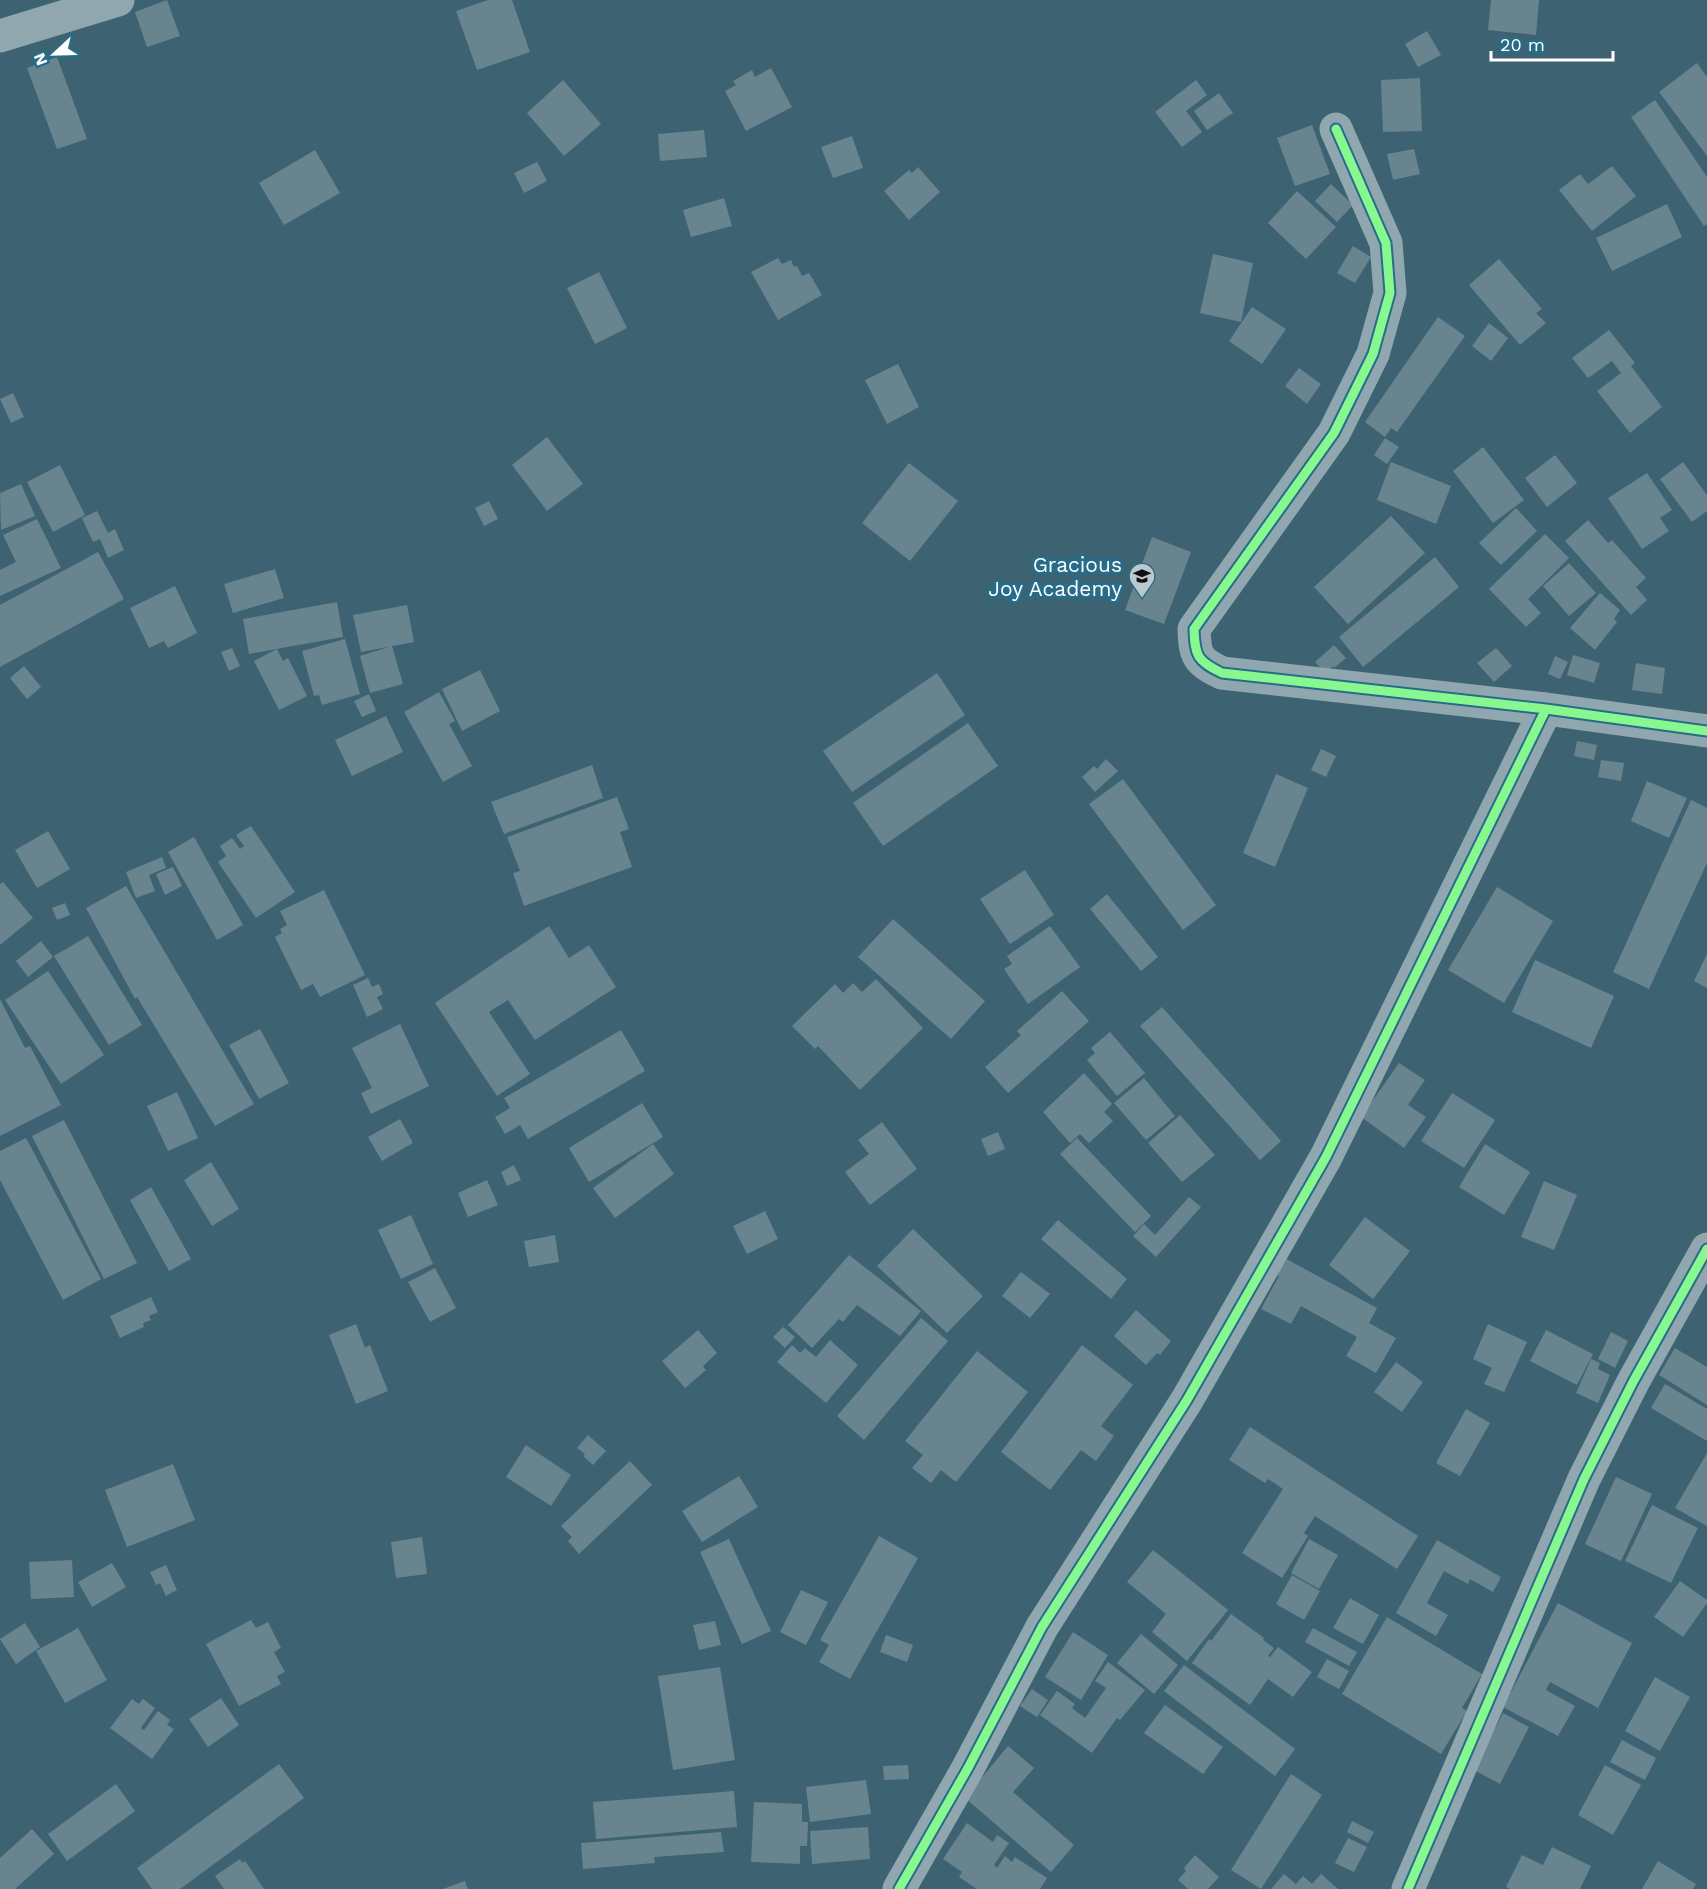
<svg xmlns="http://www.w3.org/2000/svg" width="1707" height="1889" viewBox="0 0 1707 1889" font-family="'Work Sans',sans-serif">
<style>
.building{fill:#68848f}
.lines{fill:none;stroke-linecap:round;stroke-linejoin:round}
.minor{stroke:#90a7b0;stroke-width:33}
.cycleway-casing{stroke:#276c88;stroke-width:13}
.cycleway{stroke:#87f88f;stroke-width:9}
.labels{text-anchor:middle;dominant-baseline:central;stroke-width:6;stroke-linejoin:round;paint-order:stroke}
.poi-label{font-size:21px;fill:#fff;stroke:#276c88;text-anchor:end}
</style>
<rect width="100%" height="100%" fill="#3d6372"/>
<path class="building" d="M167,0L180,36L147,47L135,12Z
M488,0H512L530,52L477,70L456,11Z
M1491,0H1539L1536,35L1488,30Z
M1427,31L1441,55L1418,67L1405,44Z
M57,57L87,139L57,149L27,68Z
M1697,63L1707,77V156L1659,92Z
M771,68L792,107L746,131L725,91L736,85L733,81L752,70L755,77Z
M1420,78L1422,131L1383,132L1381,80Z
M563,80L601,124L564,156L527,113Z
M1196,80L1207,95L1186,111L1202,132L1182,147L1155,112Z
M1219,93L1233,113L1207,130L1194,111Z
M1655,100L1707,177V224L1704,226L1631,117Z
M1312,125L1330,174L1295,186L1277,138Z
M704,130L707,157L660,161L658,134Z
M852,136L863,168L833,178L821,147Z
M1414,149L1420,174L1393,180L1387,154Z
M315,150L340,193L284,225L259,183Z
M537,162L547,181L524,193L514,173Z
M1612,166L1636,196L1592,231L1559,190L1580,174L1588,184Z
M918,167L940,192L909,220L884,191L909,170L912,173Z
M1331,184L1353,205L1337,222L1315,201Z
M1297,191L1336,227L1306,259L1268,223Z
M724,198L732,226L691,237L683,210Z
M1667,204L1682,237L1612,271L1596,238Z
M1353,246L1371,257L1355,283L1337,273Z
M1213,254L1253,263L1241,322L1200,313Z
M778,258L782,264L791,260L794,267L797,266L802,276L809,273L822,295L778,320L751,272Z
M1499,259L1542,309L1536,313L1546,323L1520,345L1469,285Z
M599,272L627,328L595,344L567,288Z
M1252,307L1286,329L1262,364L1229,341Z
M1438,317L1465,336L1397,432L1391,428L1385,437L1365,422Z
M1489,323L1508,338L1491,361L1472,346Z
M1609,330L1635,363L1631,366L1662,407L1630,433L1597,391L1621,373L1612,361L1588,378L1572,358Z
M898,364L919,407L887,424L865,380Z
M1299,368L1321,384L1307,404L1285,386Z
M13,393L24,417L11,423L0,399Z
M547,437L583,484L547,511L512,465Z
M1385,438L1399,447L1387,464L1374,455Z
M1483,447L1524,500L1493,523L1453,471Z
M1555,455L1577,483L1547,507L1525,478Z
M1391,462L1451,486L1436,524L1377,500Z
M1683,462L1707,495V511L1692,522L1660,479Z
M909,463L958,501L910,561L862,523Z
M60,465L85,515L53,532L27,482Z
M1647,473L1672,510L1660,518L1669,531L1642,549L1608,498Z
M21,484L35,516L1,530L0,493Z
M489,501L498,519L484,526L475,508Z
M1516,508L1537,531L1501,565L1479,543Z
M97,511L108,533L115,529L124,550L108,558L100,539L93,542L82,518Z
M1391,516L1425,553L1348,624L1314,587Z
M37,519L61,568L0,596V570L16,562L3,535Z
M1588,520L1608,543L1612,540L1646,578L1636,587L1647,600L1631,615L1565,541Z
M1545,534L1569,558L1528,599L1541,613L1526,627L1489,589Z
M1152,537L1191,552L1164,624L1125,610Z
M98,552L124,599L0,667V605Z
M1435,557L1459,587L1363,667L1339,637Z
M1569,563L1596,593L1569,616L1543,586Z
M275,569L284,598L233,613L224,584Z
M175,586L197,633L168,648L164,641L149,648L130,608Z
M1600,593L1620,610L1614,619L1617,622L1595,650L1570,628Z
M337,602L343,637L249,654L243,619Z
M407,605L414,642L361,652L353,615Z
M345,639L360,694L322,705L319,695L314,696L302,651Z
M1334,645L1346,658L1334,668L1333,666L1325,673L1315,662Z
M392,646L403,684L370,693L360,656Z
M232,648L240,666L229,671L221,652Z
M1496,648L1512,666L1494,682L1477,663Z
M277,649L283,661L288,658L307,696L279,710L254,661Z
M1573,655L1600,663L1594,683L1567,675Z
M1555,656L1568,662L1560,679L1548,674Z
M1636,663L1665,668L1662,694L1632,690Z
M24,666L41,687L27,699L10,678Z
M480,670L500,711L462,731L442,689Z
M937,673L965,715L852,792L823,751Z
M439,692L455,721L449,724L472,766L443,782L404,712Z
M369,694L376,711L362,717L354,701Z
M386,716L403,752L352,776L335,740Z
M968,723L998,766L883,846L853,803Z
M1577,741L1597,745L1594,760L1574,756Z
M1321,749L1336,756L1326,777L1311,770Z
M1106,759L1118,771L1095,792L1082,777L1094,766L1097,769Z
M1601,760L1624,763L1621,781L1598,777Z
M592,765L603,798L504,834L491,802Z
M1276,774L1308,788L1275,867L1243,853Z
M1123,779L1216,905L1183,930L1089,804Z
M1647,781L1687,798L1669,838L1631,821Z
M617,797L629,829L620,832L632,867L524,906L513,873L520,871L507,837Z
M1691,800L1707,808V863L1649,989L1613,972Z
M251,826L295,892L256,918L218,862L226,856L220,846L232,838L240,849L244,846L236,835Z
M48,831L70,869L37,888L15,850Z
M194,837L243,925L217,940L168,852Z
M162,857L166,868L149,875L155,891L136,898L126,872Z
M173,867L182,886L165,895L156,874Z
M1025,870L1054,915L1010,944L980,899Z
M3,882L33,918L0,945V884Z
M126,886L254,1104L215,1126L137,997L135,999L86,908Z
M1497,887L1553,921L1504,1003L1448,970Z
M324,890L365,975L320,997L313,984L301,990L275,937L282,933L280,929L287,925L280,911Z
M1107,894L1158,957L1141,971L1090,909Z
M65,903L70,915L57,920L52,908Z
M893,919L985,1001L951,1039L858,957Z
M549,926L569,958L589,945L616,987L535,1040L508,1000L489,1012L530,1074L497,1096L435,1003Z
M1050,926L1080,967L1028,1004L1004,969L1012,964L1007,956Z
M88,936L142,1025L109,1045L54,956Z
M41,941L53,957L28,977L16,961Z
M1707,954V988L1694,981Z
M1535,960L1614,996L1591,1048L1512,1012Z
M48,971L104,1055L61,1084L5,1000Z
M368,978L372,987L379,984L383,994L377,997L383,1009L367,1017L353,985Z
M876,979L923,1028L860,1090L818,1046L815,1049L792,1026L835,984L843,993L853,983L862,992Z
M1062,991L1089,1021L1008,1093L985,1067L1021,1035L1017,1031Z
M0,999L25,1048L30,1046L61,1105L0,1136Z
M1162,1007L1281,1141L1260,1160L1140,1026Z
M400,1024L429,1086L371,1114L361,1093L372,1088L352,1048Z
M260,1029L289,1083L259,1099L229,1045Z
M621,1030L645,1071L528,1139L520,1125L505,1134L495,1117L510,1108L504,1098Z
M1110,1032L1145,1073L1117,1096L1087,1060L1095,1053L1091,1048Z
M1399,1063L1425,1080L1408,1105L1426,1117L1404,1148L1361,1117Z
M1084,1073L1112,1104L1104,1112L1113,1121L1089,1143L1080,1134L1070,1143L1043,1112Z
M1144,1078L1175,1116L1146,1140L1114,1103Z
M177,1092L198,1138L168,1151L147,1106Z
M1452,1093L1495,1120L1464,1168L1421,1141Z
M642,1103L663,1137L589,1182L569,1148Z
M1180,1115L1215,1155L1182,1182L1148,1143Z
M400,1119L413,1143L382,1161L368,1137Z
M64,1120L137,1263L104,1279L32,1136Z
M882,1122L917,1169L870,1205L845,1172L869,1154L858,1140Z
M998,1132L1005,1149L988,1156L981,1139Z
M26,1138L101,1279L63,1300L0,1180V1151Z
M1077,1138L1151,1216L1135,1232L1060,1154Z
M653,1144L674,1174L615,1218L593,1188Z
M1485,1144L1530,1172L1504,1215L1459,1187Z
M211,1162L239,1209L212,1226L184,1180Z
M514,1165L521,1180L507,1186L501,1172Z
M487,1180L498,1205L468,1217L458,1193Z
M1544,1181L1577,1195L1554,1250L1521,1237Z
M151,1187L191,1259L169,1271L130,1200Z
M1189,1197L1201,1207L1156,1257L1133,1236L1144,1224L1155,1235Z
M765,1211L778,1239L747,1254L733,1226Z
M411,1215L433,1264L401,1279L378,1230Z
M1365,1217L1410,1251L1373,1299L1329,1265Z
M1058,1220L1127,1279L1111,1299L1041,1239Z
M913,1229L983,1296L947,1333L877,1266Z
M555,1235L559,1262L529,1267L524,1241Z
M1277,1254L1377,1308L1369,1323L1396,1338L1376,1373L1346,1356L1357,1337L1301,1306L1291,1324L1261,1309L1279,1276L1268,1270Z
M849,1255L921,1311L900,1336L857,1305L843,1322L839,1319L812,1348L788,1325Z
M435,1268L456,1308L430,1322L408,1282Z
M1021,1272L1050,1294L1030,1318L1002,1296Z
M151,1297L158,1312L149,1316L151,1320L143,1323L144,1327L120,1338L110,1316Z
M1136,1310L1171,1341L1160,1355L1157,1353L1146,1365L1114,1336Z
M921,1318L948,1341L864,1440L837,1416Z
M356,1324L365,1348L370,1345L388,1391L356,1404L329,1335Z
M1488,1324L1527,1342L1504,1392L1484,1384L1492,1368L1473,1359Z
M783,1327L795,1337L785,1348L773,1337Z
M698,1330L717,1353L703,1366L706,1370L685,1388L662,1361Z
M1546,1330L1593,1354L1577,1385L1530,1361Z
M1611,1332L1628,1341L1615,1368L1598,1359Z
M830,1340L858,1365L826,1403L777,1362L792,1345L800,1353L805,1348L816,1357Z
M1082,1345L1133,1385L1101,1426L1114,1436L1096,1461L1081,1450L1050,1490L1001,1452Z
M1675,1348L1707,1367V1405L1659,1375Z
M977,1351L1028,1392L956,1482L941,1470L931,1483L912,1468L923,1455L905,1441Z
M1591,1359L1600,1363L1598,1369L1610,1375L1598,1403L1576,1393Z
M1396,1362L1423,1382L1402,1412L1374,1392Z
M1665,1384L1707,1409V1441L1651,1408Z
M1466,1409L1490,1423L1460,1476L1436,1463Z
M1250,1427L1418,1536L1397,1569L1315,1516L1304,1533L1308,1536L1282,1578L1242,1553L1283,1489L1268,1479L1265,1483L1229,1460Z
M588,1435L606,1451L593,1465L583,1456L585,1454L577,1448Z
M526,1445L571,1475L551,1506L506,1477Z
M1707,1453V1526L1675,1508Z
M630,1461L652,1485L579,1554L568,1541L572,1537L561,1526Z
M173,1464L195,1520L127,1547L105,1490Z
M739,1476L758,1507L702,1542L682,1511Z
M1616,1477L1652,1494L1621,1561L1585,1544Z
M1652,1505L1698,1528L1671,1583L1625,1561Z
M879,1536L918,1558L850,1679L819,1662L829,1645L820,1640Z
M422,1537L427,1574L396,1578L391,1542Z
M729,1539L771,1631L742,1644L700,1552Z
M1309,1539L1338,1555L1319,1589L1291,1573Z
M1437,1540L1501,1577L1493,1592L1470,1579L1468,1584L1444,1571L1427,1603L1448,1615L1436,1636L1396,1613Z
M1153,1550L1228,1610L1187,1661L1152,1632L1166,1614L1127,1582Z
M72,1560L74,1597L31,1599L29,1562Z
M112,1563L126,1587L92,1607L78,1582Z
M166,1565L177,1590L166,1596L160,1583L156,1585L150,1572Z
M1292,1575L1320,1591L1304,1620L1276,1604Z
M1680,1581L1707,1600V1603L1683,1637L1654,1617Z
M801,1590L828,1602L806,1645L780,1632Z
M1350,1598L1379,1615L1363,1644L1333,1628Z
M1558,1603L1632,1643L1598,1708L1550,1682L1546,1690L1575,1706L1558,1736L1503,1707Z
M1231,1614L1264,1638L1263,1640L1274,1648L1268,1656L1270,1657L1278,1647L1312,1672L1293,1697L1268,1679L1250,1705L1192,1663L1209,1639L1211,1641Z
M1387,1617L1482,1674L1462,1708L1467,1711L1441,1754L1342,1694Z
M251,1620L256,1628L268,1622L281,1648L274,1652L285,1672L277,1676L281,1684L239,1706L206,1644Z
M715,1621L721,1645L699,1650L693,1625Z
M25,1623L40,1647L16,1664L0,1639Z
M78,1628L107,1680L65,1703L36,1651Z
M1313,1628L1357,1652L1349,1666L1305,1642Z
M1073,1632L1108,1655L1081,1700L1045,1677Z
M1141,1634L1178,1665L1154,1694L1117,1663Z
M886,1635L913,1645L907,1662L880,1652Z
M1327,1659L1349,1671L1339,1689L1317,1677Z
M1108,1662L1145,1690L1120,1720L1117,1718L1092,1753L1040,1715L1057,1691L1075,1704L1072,1708L1085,1718L1106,1688L1095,1681Z
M1184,1665L1295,1749L1275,1776L1164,1691Z
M720,1667L735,1760L673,1770L658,1676Z
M1655,1677L1690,1697L1660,1751L1625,1731Z
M1032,1689L1048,1700L1037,1717L1020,1706Z
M221,1698L239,1725L208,1747L189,1719Z
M132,1699L139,1704L143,1699L155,1708L141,1728L144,1730L158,1711L170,1720L167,1725L174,1729L152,1759L110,1728Z
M1165,1705L1223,1747L1203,1774L1144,1733Z
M1503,1713L1529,1727L1500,1784L1474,1770Z
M1622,1740L1656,1758L1645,1780L1610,1762Z
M1008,1746L1034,1768L1013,1792L1074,1845L1051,1872L965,1798Z
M279,1764L304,1798L180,1889H152L137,1868Z
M908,1765L909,1779L884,1780L883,1766Z
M1605,1765L1641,1785L1613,1835L1578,1815Z
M1291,1774L1322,1795L1261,1889L1231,1870Z
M866,1780L871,1814L810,1822L806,1787Z
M116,1784L135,1811L67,1861L48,1834Z
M734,1791L737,1827L596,1839L593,1802Z
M754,1802L802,1804V1822H808L807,1846H800V1864L751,1862Z
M1352,1821L1374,1832L1368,1843L1347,1832Z
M967,1823L993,1842L997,1835L1009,1843L994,1865L997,1868L1005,1856L1012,1862L1015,1857L1047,1878L1040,1889H977L959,1877L962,1872L943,1859Z
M868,1827L870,1859L812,1864L810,1831Z
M32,1829L54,1854L15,1889H0V1858Z
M721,1832L724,1852L654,1857L655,1863L583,1869L581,1843Z
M1348,1838L1367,1847L1354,1872L1335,1863Z
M1552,1847L1591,1866L1580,1889H1510L1506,1887L1522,1855L1543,1865Z
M1195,1855L1219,1877L1208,1889H1188L1178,1880L1186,1871L1184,1868Z
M240,1859L242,1863L245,1861L264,1889H224L215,1876Z
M1658,1861L1696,1884L1693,1889H1642Z
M1284,1874L1296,1884L1303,1876L1312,1884L1321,1874L1338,1889H1271Z
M465,1881L468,1889H443Z"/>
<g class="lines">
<path class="minor" d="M0,36L118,0
M1336,129L1386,243L1390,293L1373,354L1334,433L1194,629C1195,656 1197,661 1222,673L1546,709
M899,1889L968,1768L1042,1627L1187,1400L1326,1157L1546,709L1707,731
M1408,1889L1584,1479L1633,1382L1707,1249"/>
<g class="cycleway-casing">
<path id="cycleway" d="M1336,129L1386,243L1390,293L1373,354L1334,433L1194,629C1195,656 1197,661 1222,673L1546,709
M899,1889L968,1768L1042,1627L1187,1400L1326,1157L1546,709L1707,731
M1408,1889L1584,1479L1633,1382L1707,1249"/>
</g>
<use href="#cycleway" class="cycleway"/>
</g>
<defs>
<g id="school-pin" transform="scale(1.35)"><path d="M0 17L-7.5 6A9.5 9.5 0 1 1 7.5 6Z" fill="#bbc8ce" stroke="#276c88"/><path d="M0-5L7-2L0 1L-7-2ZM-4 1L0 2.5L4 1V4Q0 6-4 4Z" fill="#111"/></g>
</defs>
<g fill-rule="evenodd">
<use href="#school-pin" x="1142" y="576"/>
</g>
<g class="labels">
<g class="poi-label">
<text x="1122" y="564">Gracious<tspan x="1122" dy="24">Joy Academy</tspan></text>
</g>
</g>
<g transform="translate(54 54) rotate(248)" stroke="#276c88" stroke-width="4.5" paint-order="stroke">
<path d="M0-4.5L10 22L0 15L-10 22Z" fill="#ffffff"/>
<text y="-9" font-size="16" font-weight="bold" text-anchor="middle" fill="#ffffff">N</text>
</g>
<path d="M1491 51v9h122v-9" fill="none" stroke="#ffffff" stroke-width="3"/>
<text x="1500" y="51" font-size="18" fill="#ffffff" stroke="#276c88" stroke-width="4.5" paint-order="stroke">20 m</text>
</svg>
